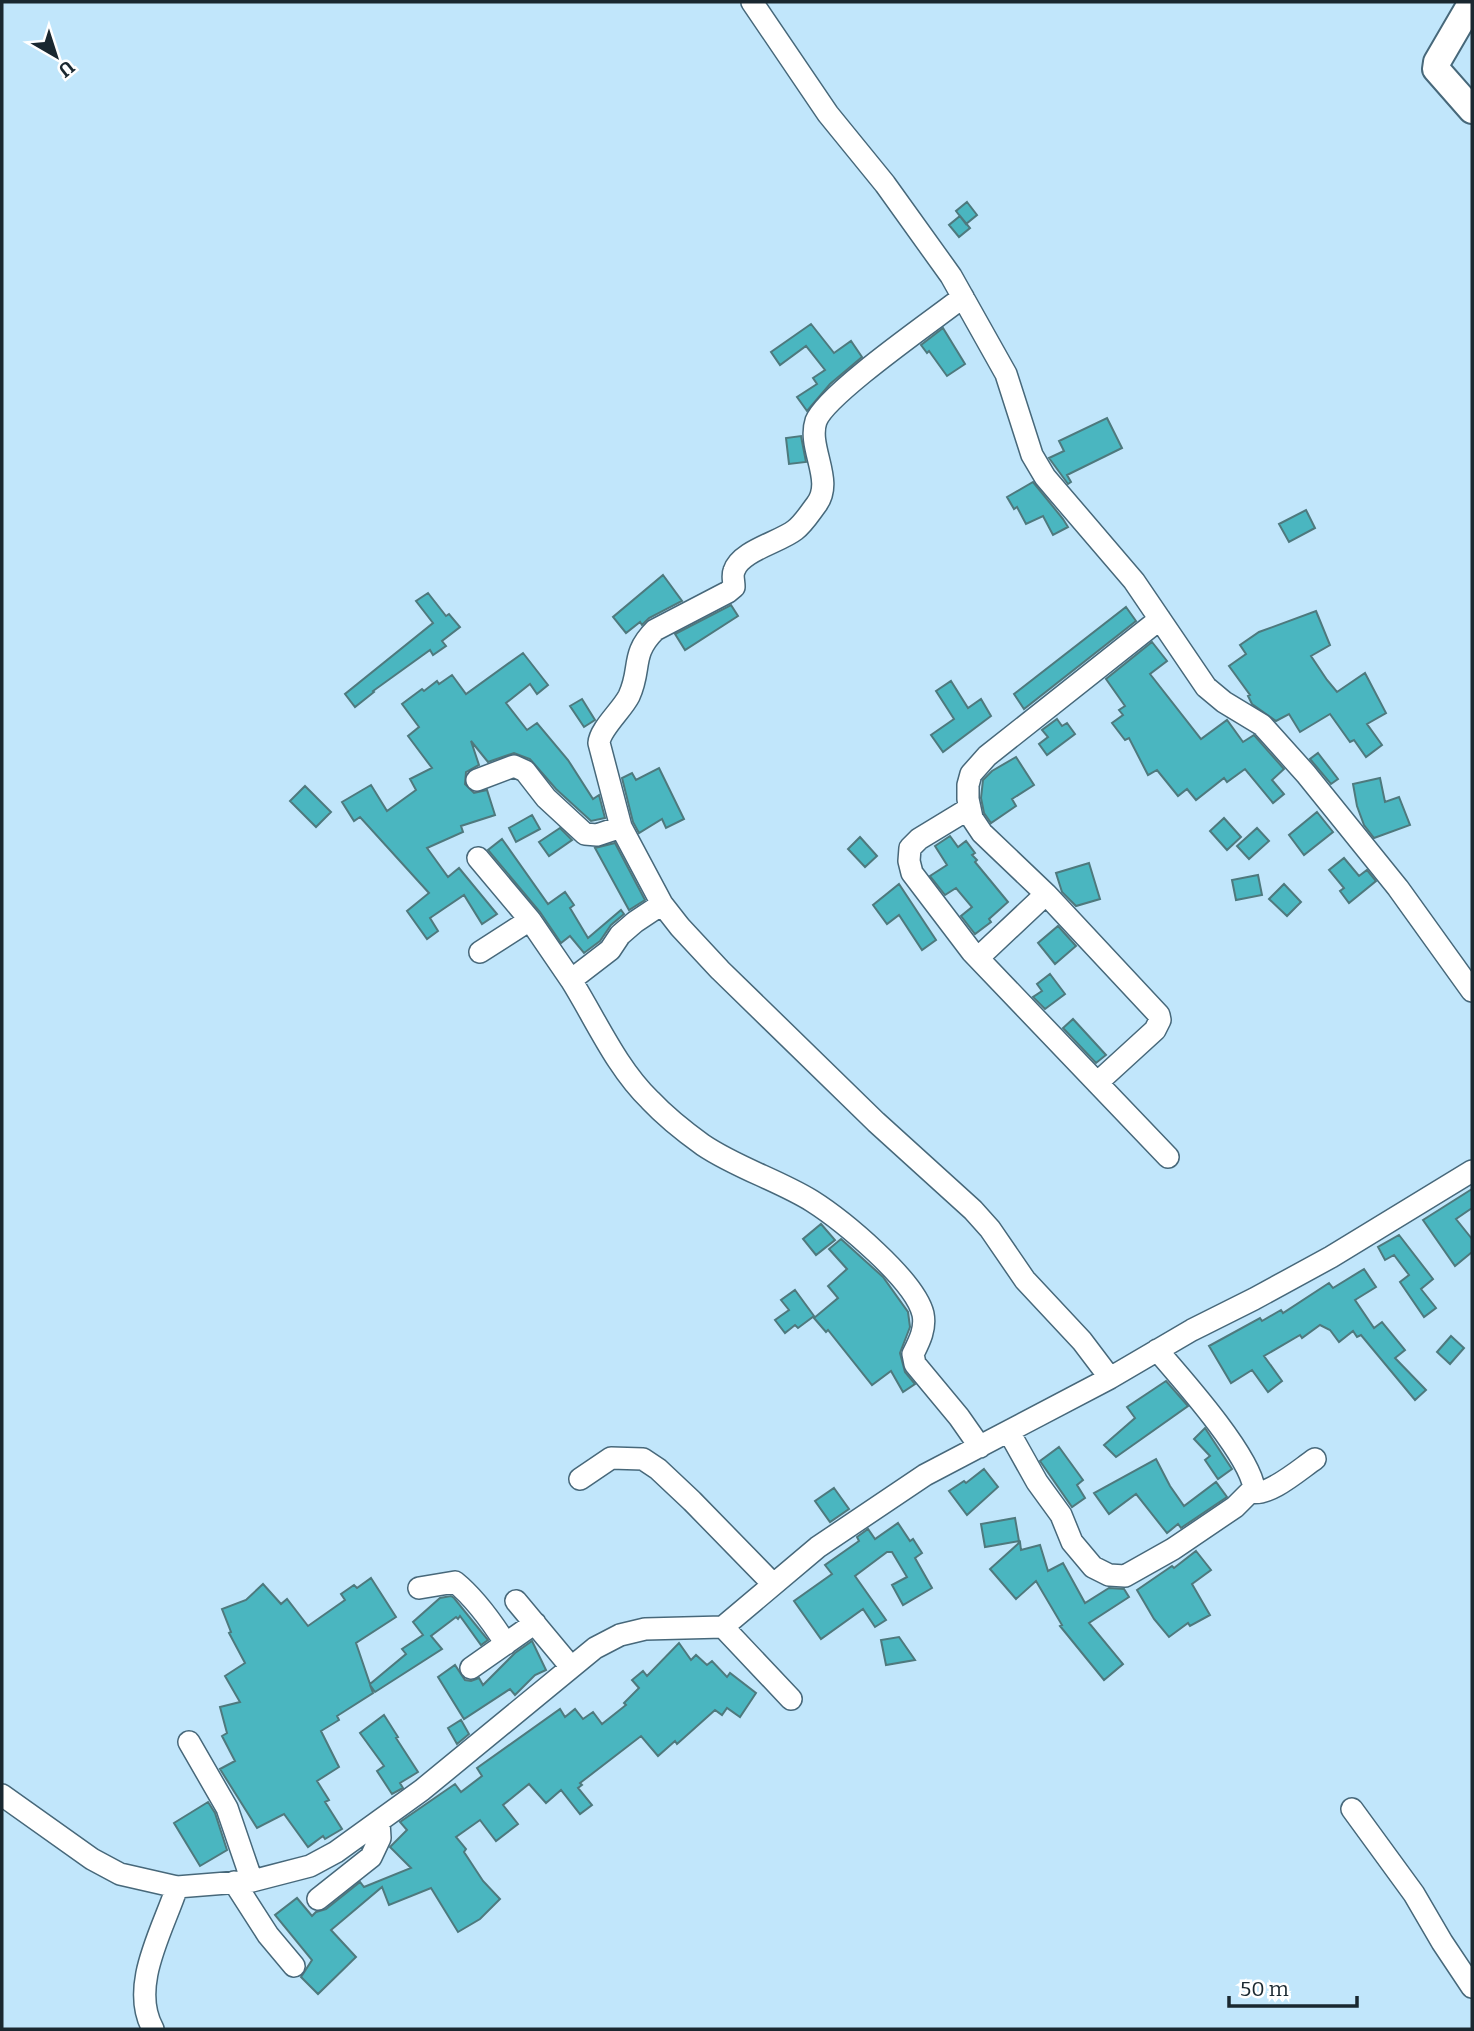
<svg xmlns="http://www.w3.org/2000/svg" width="1474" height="2031" viewBox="0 0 1474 2031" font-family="Bitter,serif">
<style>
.building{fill:#4ab6c0;stroke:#4e797d;stroke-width:2}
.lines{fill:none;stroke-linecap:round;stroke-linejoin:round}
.minor-casing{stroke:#47687a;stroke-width:24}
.major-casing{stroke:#47687a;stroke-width:30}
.minor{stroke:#fff;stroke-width:21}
.major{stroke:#fff;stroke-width:26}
</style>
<rect width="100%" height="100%" fill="#c1e6fb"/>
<path class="building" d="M967,202L977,215L966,224L956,211Z
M960,216L970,228L959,237L949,225Z
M811,324L834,353L851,341L862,357L830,384L807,411L797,397L817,384L813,378L825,370L806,346L780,365L771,352Z
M943,328L965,364L947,376L929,351L927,353L921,345Z
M1107,418L1122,448L1067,475L1071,482L1068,484L1049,458L1064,451L1059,441Z
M801,436L806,462L789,464L786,438Z
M1033,482L1063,519L1068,527L1053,535L1043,516L1026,524L1017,507L1014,509L1007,497Z
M1306,510L1315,528L1289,542L1279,524Z
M663,575L682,601L649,618L642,625L640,622L626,633L613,617Z
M428,593L446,616L449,614L460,627L442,641L446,646L433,655L430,650L373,691L374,692L355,707L345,694L433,623L416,601Z
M731,605L738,616L685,650L675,634Z
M1126,607L1136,621L1024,709L1014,694Z
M1316,611L1330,645L1311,656L1327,680L1337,692L1365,673L1386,713L1367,724L1382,745L1366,757L1354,740L1350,742L1330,714L1300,732L1289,714L1276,721L1252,704L1248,696L1250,695L1229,666L1246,654L1240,645L1259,632Z
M1152,642L1167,661L1150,674L1201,739L1227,720L1243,742L1254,735L1284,769L1272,780L1284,794L1273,803L1245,769L1227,782L1224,778L1196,800L1187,789L1178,796L1157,770L1148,775L1129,738L1125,740L1112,723L1123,715L1119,710L1125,706L1106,679Z
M523,653L548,685L537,694L530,684L506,703L527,730L537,723L568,760L593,799L599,795L605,818L591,821L556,789L530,759L514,753L488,762L471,741L479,765L466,772L465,784L474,793L487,790L495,815L461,826L463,832L427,848L448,877L459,868L497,914L482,924L464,895L430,918L438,931L427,939L407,911L429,893L360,817L354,821L342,802L371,785L387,811L416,790L410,779L432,768L408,736L419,727L402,704L422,689L424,691L437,681L439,684L452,675L466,694Z
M951,681L968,708L981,699L991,716L943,752L931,735L954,719L936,691Z
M582,699L595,720L584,727L570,706Z
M1057,719L1062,726L1067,723L1075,734L1047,755L1039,744L1048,737L1042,730Z
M1318,753L1338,779L1331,784L1310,759Z
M1016,757L1034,785L1012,799L1016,806L991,823L984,813L981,798L983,780L992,771Z
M659,768L684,819L666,828L662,819L639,833L633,822L622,778L632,773L636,780Z
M1380,778L1385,802L1399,797L1410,825L1374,838L1364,825L1357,806L1353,784Z
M305,786L331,812L316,827L290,801Z
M1317,812L1333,832L1304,855L1289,835Z
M532,815L540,829L516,842L509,828Z
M1224,818L1241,837L1227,850L1210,831Z
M560,828L572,840L549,856L539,842Z
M1257,828L1269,841L1249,859L1237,846Z
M950,836L958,847L966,841L975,853L972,855L977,860L975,862L1008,902L989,919L991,922L975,934L961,916L972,907L956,888L945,895L930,876L947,865L935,846Z
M860,837L877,856L865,867L848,849Z
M502,839L548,904L565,892L574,905L570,908L588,938L621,910L624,914L611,925L600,941L584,953L570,936L561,943L540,912L488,850Z
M615,843L645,900L629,910L595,848Z
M1344,858L1359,876L1367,870L1376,881L1349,903L1340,891L1344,888L1329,870Z
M1089,863L1100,899L1076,906L1062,892L1056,873Z
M1258,875L1262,895L1236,900L1232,880Z
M899,884L936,940L922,950L899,915L887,924L873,905Z
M1284,884L1301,902L1287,916L1269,899Z
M1058,926L1076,946L1055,964L1038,943Z
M1050,974L1065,994L1045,1009L1033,997L1042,991L1037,984Z
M1073,1019L1106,1055L1096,1063L1063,1028Z
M1472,1189V1208L1456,1219L1472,1239V1252L1455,1266L1423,1220Z
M821,1224L835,1240L816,1255L803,1239Z
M1399,1235L1433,1279L1421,1289L1436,1308L1424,1317L1400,1282L1409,1275L1394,1255L1385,1260L1378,1247Z
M841,1239L883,1277L908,1312L910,1327L900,1353L905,1372L915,1384L903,1392L891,1371L872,1385L828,1330L826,1332L814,1318L838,1298L828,1286L847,1269L829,1249Z
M1364,1269L1376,1287L1355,1300L1374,1328L1382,1322L1405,1350L1395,1358L1426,1390L1415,1400L1361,1335L1357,1337L1353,1331L1339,1342L1330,1330L1320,1325L1302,1338L1300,1335L1264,1356L1282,1381L1268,1392L1252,1370L1231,1383L1209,1346L1260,1318L1262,1321L1281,1310L1283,1313L1329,1283L1333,1288Z
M795,1290L814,1316L798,1328L795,1325L785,1333L775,1320L789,1310L781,1300Z
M1451,1336L1464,1348L1450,1364L1437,1352Z
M1166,1381L1188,1406L1116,1457L1104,1445L1135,1418L1127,1407Z
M1205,1428L1232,1469L1218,1479L1205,1460L1210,1456L1194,1439Z
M1059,1447L1083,1480L1077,1485L1085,1498L1072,1507L1040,1461Z
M1156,1459L1170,1486L1184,1506L1216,1482L1227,1497L1181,1528L1178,1524L1167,1533L1136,1494L1109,1514L1094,1493Z
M984,1469L998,1487L967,1515L949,1491L964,1481L966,1483Z
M834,1488L849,1509L830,1522L815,1501Z
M1015,1518L1019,1541L985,1547L981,1524Z
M898,1523L910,1541L913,1539L922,1553L915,1558L932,1588L903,1605L892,1585L907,1577L892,1552H887L855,1576L886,1620L875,1627L863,1609L821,1639L794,1601L832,1574L825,1565L859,1541L857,1537L868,1529L875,1539Z
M1020,1542L1021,1550L1040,1545L1048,1571L1063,1563L1085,1603L1109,1588L1124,1589L1129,1597L1089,1623L1123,1664L1104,1680L1060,1626L1062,1625L1036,1581L1016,1599L990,1569Z
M1196,1551L1211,1570L1192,1584L1210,1615L1190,1626L1188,1623L1169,1637L1154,1619L1137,1590L1172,1566L1174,1568Z
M371,1578L396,1617L356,1643L370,1684L406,1654L402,1649L423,1635L413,1622L440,1598L451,1596L454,1598L488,1640L481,1645L460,1616L458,1619L456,1617L431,1636L442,1649L375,1692L370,1685L373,1693L337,1716L339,1720L321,1731L339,1767L317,1781L329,1800L325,1802L342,1829L325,1839L323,1836L308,1847L284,1814L257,1828L220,1769L235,1761L222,1736L227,1733L220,1707L240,1702L225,1676L245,1663L229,1633L231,1632L222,1609L246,1600L263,1584L281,1604L287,1599L308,1626L345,1600L341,1594L354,1585L357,1588Z
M899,1637L915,1660L886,1665L881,1640Z
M532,1641L546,1670L535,1675L515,1695L510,1689L464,1719L438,1677L455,1665L465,1680L471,1681L479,1678L483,1685L515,1653Z
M679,1643L691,1660L696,1655L707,1665L712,1661L727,1677L730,1673L756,1693L740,1717L727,1708L722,1715L715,1710L677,1744L675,1741L658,1756L641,1736L580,1783L582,1785L578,1788L592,1805L580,1814L561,1790L546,1803L529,1784L503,1805L518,1824L496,1841L480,1820L456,1837L466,1849L464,1852L483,1881L500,1899L480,1919L458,1932L431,1888L389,1905L382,1887L331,1930L356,1957L318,1994L301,1977L312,1960L275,1915L297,1898L312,1916L316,1912L326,1909L360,1882L364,1887L411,1868L390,1847L407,1830L400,1822L455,1784L461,1792L482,1776L477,1768L560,1709L565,1717L575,1709L583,1719L593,1712L602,1724L626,1705L624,1703L639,1688L632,1680L643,1671L647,1676Z
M384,1715L398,1737L396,1738L418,1772L400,1783L403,1788L392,1794L377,1771L384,1766L360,1733Z
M461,1720L469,1734L457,1744L448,1728Z
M208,1802L215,1813L227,1850L200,1866L174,1823Z"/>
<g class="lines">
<g class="minor-casing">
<path id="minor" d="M752,2L828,114L885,184L951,276L1006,374L1032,455L1045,477L1134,581L1206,687L1224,702L1262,725L1306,774L1398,888L1472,991
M963,297C935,319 826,394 816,421C807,448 835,481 816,505C810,513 803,524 795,530C780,542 740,551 734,571C732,576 734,581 734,587L728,592L655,630C630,655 642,668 629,696C622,710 600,729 599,743L621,827L662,904L680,927L720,970L876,1122L973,1210L990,1229L1025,1280L1082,1341L1110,1378
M477,780L514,766L525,771L546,798L585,834L597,835L621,827
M970,808L919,839L910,848L909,861L912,873L972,952L1168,1157
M478,858L530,920L571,980
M662,904L635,922L620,935L610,950L571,980C596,1020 616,1067 650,1100C665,1116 685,1132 703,1145C737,1168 778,1180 812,1201C842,1220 915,1280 923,1314C926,1329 919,1342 913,1354L915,1364L959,1417L980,1447
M480,952L530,920
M978,958L1046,894
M1097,1083L1155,1030L1160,1020L1159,1015L1046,894L982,833L972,818L968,799V785L971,774L987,756L1160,619
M1009,1432L1037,1482L1061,1515L1072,1542L1093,1567L1109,1575L1125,1576L1173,1549L1235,1507L1254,1488C1249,1454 1182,1379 1157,1350
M580,1479L611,1458L643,1459L658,1469L692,1501L773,1584
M1251,1492C1269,1497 1300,1469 1315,1459
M419,1588L455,1582C476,1599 492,1622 506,1644
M516,1601L571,1667
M723,1627L791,1699
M471,1668L535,1623
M189,1742L227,1808L252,1881
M2,1795L92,1859L120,1874L177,1887L252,1881L310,1866L336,1852L422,1790L595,1648L620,1635L645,1629L723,1627L818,1547L925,1475L1110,1378L1192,1330L1254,1299L1331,1257L1472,1171
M1352,1809L1414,1894L1442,1942L1472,1987
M234,1882L268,1935L294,1966
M318,1899L371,1857L380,1838L379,1822
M153,2029C129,1986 163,1930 177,1887"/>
</g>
<g class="major-casing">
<path id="major" d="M1472,2L1437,62L1436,69L1472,110"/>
</g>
<use href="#minor" class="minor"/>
<use href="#major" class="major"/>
</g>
<rect width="1474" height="2031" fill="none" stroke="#1a2830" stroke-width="7"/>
<g transform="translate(56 56) rotate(141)" stroke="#ffffff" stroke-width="5" paint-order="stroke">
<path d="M0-5L12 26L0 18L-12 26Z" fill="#1a2830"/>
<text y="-10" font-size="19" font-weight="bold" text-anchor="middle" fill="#1a2830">U</text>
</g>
<path d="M1229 1996v10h128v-10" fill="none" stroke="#1a2830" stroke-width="3.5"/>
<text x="1240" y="1996" font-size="21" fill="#1a2830" stroke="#ffffff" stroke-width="5" paint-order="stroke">50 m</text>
</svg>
